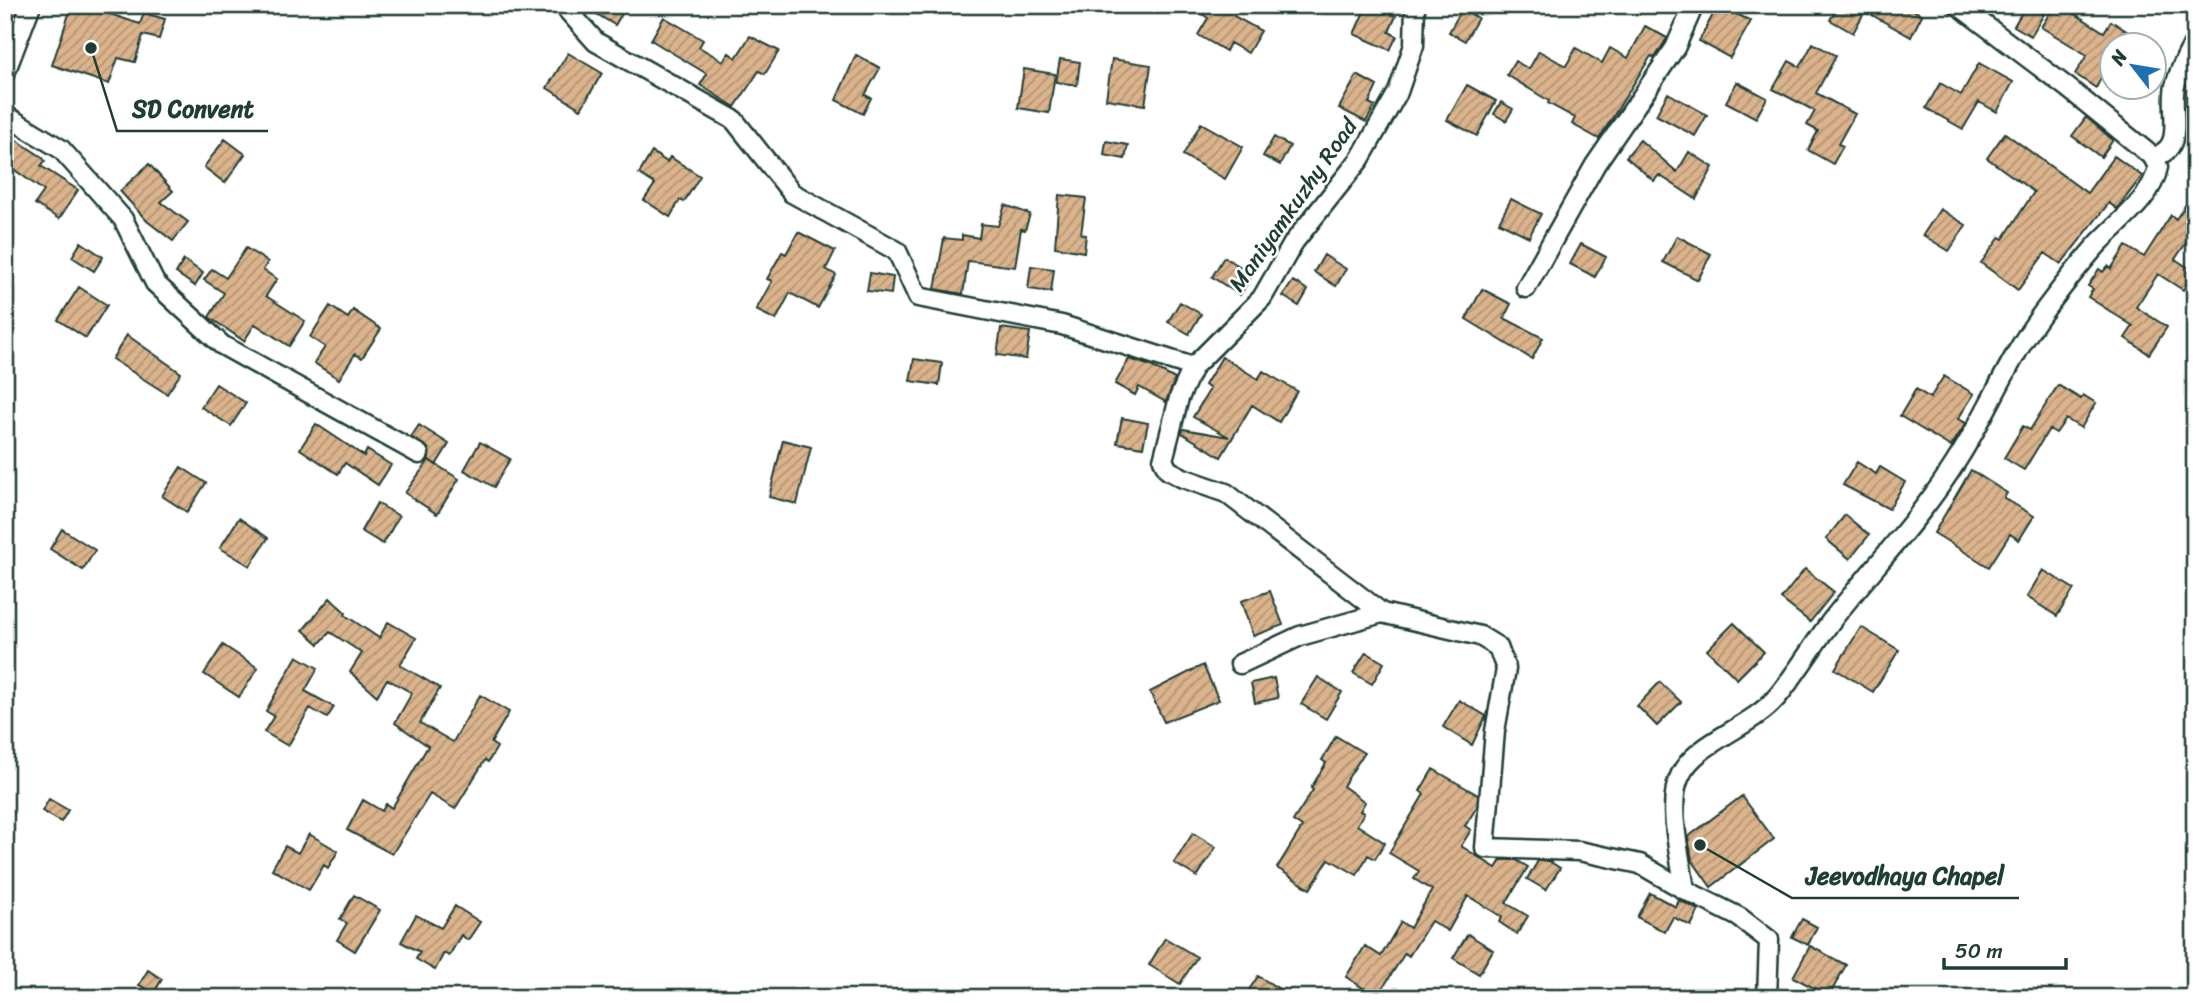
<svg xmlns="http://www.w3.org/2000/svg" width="2200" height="1003" viewBox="0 0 2200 1003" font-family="Sriracha,sans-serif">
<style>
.building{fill:url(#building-hatch);stroke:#1f3d34;stroke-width:2}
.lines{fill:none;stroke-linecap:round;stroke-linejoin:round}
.street-casing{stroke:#1f3d34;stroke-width:23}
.street{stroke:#fff;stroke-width:18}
.labels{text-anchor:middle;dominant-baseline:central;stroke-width:5;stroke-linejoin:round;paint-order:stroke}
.street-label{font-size:23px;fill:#1f3d34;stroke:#fff}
.leader{fill:none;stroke:#1f3d34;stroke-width:2.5}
.callout-dot{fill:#1f3d34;stroke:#fff;stroke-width:2.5}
.callout-label{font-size:24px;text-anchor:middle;font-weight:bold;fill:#1f3d34;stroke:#fff;stroke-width:5;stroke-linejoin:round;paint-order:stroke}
</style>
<defs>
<pattern id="building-hatch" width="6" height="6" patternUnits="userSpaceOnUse" patternTransform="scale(1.75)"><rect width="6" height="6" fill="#dbb38c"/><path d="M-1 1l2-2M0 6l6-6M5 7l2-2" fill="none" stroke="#b19373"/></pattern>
</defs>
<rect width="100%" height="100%" fill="#fff"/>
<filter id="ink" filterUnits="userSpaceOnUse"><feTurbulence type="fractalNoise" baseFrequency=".0143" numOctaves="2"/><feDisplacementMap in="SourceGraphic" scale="14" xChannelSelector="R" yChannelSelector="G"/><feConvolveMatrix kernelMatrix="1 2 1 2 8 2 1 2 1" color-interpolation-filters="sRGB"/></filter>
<g filter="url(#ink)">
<path class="building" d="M72,5H83L140,24L144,13L165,19L159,39L143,35L135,62L118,58L109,84L52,65Z
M582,5H627L615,25Z
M1207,5H1240L1234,16L1261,31L1248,53L1230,43L1226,51L1198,35L1208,18L1202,14Z
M1367,5L1396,16L1389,32L1397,36L1390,50L1354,34Z
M1718,5L1751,21L1730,58L1699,41Z
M1839,5H1904L1922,15L1911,37L1865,11L1853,33L1830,20Z
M2026,5L2044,14L2031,36L2014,26Z
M2055,5H2061L2104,32L2111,21L2128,32L2119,46H2112V56L2096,88L2075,74L2087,55L2041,27Z
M1462,9L1478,18L1465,41L1449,32Z
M664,17L703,40L699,47L723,61L729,53L736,58L750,36L779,51L765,74L759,71L735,107L700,85L707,74L651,40Z
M1645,26L1667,38L1655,58L1651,56L1599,139L1572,124L1575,118L1548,103L1549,101L1507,75L1515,61L1529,69L1539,51L1566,66L1576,48L1602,63L1610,48L1628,58Z
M1813,43L1836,56L1816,93L1855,114L1838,144L1843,146L1833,164L1808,150L1818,131L1807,125L1815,111L1773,89L1789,61L1800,67Z
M568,53L602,73L581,109L547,88Z
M856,55L880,68L865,95L871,98L863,114L836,100Z
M1060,59L1080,62L1077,85L1056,82Z
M1112,59L1151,65L1145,105L1106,99Z
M1979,63L2013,82L1997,112L1979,102L1963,129L1926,108L1940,83L1961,95Z
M1024,69L1055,74L1049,113L1018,108Z
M1357,75L1377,86L1369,103L1375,106L1366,122L1339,108Z
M1737,82L1767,98L1756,118L1726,102Z
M1467,85L1496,101L1477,136L1447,120Z
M1668,93L1707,115L1695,136L1656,115Z
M1501,102L1513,109L1506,121L1494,114Z
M2086,117L2113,140L2101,157L2072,136Z
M1201,123L1243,147L1225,179L1183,155Z
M2005,133L2087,193L2114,156L2142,176L2117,209L2109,203L2061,264L2045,253L2018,290L1981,263L2000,237L2003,239L2034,192L1987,158Z
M1274,137L1290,146L1280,165L1263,156Z
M15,139L42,157L45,161L41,166L78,190L59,219L35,204L44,191L5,163V154Z
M225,139L245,154L225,183L204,167Z
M1640,140L1677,172L1689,152L1713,167L1696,199L1659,175L1654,181L1626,157Z
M1106,141L1128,145L1125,159L1104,155Z
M652,152L667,162L670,157L700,176L684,202L680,200L670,217L644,200L655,184L639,174Z
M149,164L173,191L161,202L188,222L173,241L147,221L120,191Z
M2195,191V230L2175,259L2195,272L2183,290L2158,274L2136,307L2167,327L2149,354L2125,338L2133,326L2088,297L2093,289L2088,286L2099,269L2103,272L2108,266L2111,269L2126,246L2144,257L2171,215L2176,219Z
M1059,195L1086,198L1081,234L1086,235L1084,252L1055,247Z
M1511,199L1541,214L1529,237L1499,222Z
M1005,205L1030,214L1025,230L1021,229L1015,267L968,261L963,294L935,289L944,238L962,240V235L979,238L981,224L998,226Z
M1940,209L1966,225L1949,251L1923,235Z
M798,232L835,251L826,269L836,275L818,308L790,293L776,320L756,310L772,281L767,279L782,252L786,254Z
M1677,236L1711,254L1698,280L1663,262Z
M81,242L103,257L94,271L72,257Z
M1581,244L1606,257L1595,277L1570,264Z
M246,248L268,262L263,270L277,279L266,296L305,321L289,346L255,324L244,341L209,317L224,293L204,280L212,269L226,278Z
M1324,255L1346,269L1336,286L1314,272Z
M1224,257L1253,274L1240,295L1212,277Z
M184,260L203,273L195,286L176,273Z
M1031,266L1054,269L1051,292L1028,289Z
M870,273L893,277L891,294L867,291Z
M1293,281L1308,290L1299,306L1283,296Z
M79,287L107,305L86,338L58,320Z
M1482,289L1511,304L1504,318L1543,338L1532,359L1466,319Z
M1180,302L1201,314L1189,334L1168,322Z
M330,306L348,318L353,310L381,329L362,358L355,354L339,379L314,363L325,347L310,337Z
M1001,328L1030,332L1026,359L997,355Z
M127,335L181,373L167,394L112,359Z
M1222,357L1258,379L1263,371L1297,391L1279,422L1252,405L1221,457L1182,433L1183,429L1229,437L1193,417L1210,389L1205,385Z
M914,359L942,363L939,385L910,381Z
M1129,359L1151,366L1175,379L1166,402L1139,387L1135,395L1115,384Z
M1944,376L1974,394L1958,419L1966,423L1951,447L1900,416L1916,389L1930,398Z
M216,384L246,403L231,426L201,407Z
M2058,385L2081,399L2083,395L2096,403L2081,428L2066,419L2056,433L2049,429L2024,470L2004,458L2023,426L2030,430Z
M1122,418L1148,423L1143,447L1117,443Z
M316,424L364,456L367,450L391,465L378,485L345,463L338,474L300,449Z
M419,425L449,444L436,465L429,460L428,448L411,437Z
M783,440L811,447L797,504L769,497Z
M480,442L510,459L494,487L464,470Z
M429,460L459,479L437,514L405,493Z
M1857,462L1876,474L1880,467L1905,482L1889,509L1843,485Z
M181,467L206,483L187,512L162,496Z
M1971,470L2007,493L2004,498L2034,516L2019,540L2010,534L1989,567L1934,533Z
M377,503L399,516L383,544L361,531Z
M1845,515L1869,535L1850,559L1826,539Z
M239,518L268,538L250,566L220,548Z
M62,529L95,550L83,570L50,549Z
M1805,569L1834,592L1810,622L1781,599Z
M2043,570L2074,589L2057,616L2027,597Z
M1270,591L1283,625L1253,636L1241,601Z
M330,598L346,613L345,615L379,638L388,622L416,638L400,665L440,688L420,723L453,742L480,695L509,712L491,743L497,747L488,762L485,760L455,809L430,794L392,854L347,830L363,800L382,811L386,804L392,808L428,746L395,723L412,693L387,679L377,696L350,672L362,653L330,632L319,644L303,630Z
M1734,623L1764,652L1737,679L1707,650Z
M1861,627L1899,650L1873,692L1835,669Z
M223,645L258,668L239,697L204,674Z
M1366,652L1384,663L1372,684L1353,673Z
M297,656L318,668L305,691L334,707L327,718L310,708L288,746L264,732L274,716L266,711Z
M1203,665L1219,700L1164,722L1150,692Z
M1318,677L1342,692L1326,719L1301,704Z
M1274,678L1278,698L1255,703L1251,683Z
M1660,682L1681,702L1657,726L1637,706Z
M1459,700L1486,716L1472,745L1443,727Z
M1336,736L1364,753L1343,786L1365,802L1360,811L1364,813L1357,825L1385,843L1375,859L1368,855L1357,875L1329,859L1310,889L1277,868L1302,827L1293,821L1313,790L1311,788L1326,763L1322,760Z
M1433,769L1478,795L1477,807L1465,826L1471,830L1461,846L1496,868L1501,860H1516L1528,867L1506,903L1528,916L1517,934L1499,922L1502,917L1468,896L1448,931L1431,921L1409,956L1405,953L1377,997L1346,977L1365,946L1381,956L1401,922L1410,928L1432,890L1414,879L1419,871L1389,853L1424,794L1420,791Z
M1742,796L1774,839L1711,887L1692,860L1688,837Z
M49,799L68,810L61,822L42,811Z
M1193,833L1216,847L1197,877L1174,863Z
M309,834L338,851L328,868L324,865L309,890L272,869L285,846L298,853Z
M1538,861H1549L1560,868L1546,890L1527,879Z
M1650,893L1676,907L1679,900L1699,910L1691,926L1673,917L1665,932L1637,917Z
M354,895L380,910L355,951L337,940L347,923L340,919Z
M455,906L480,922L468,940L461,935L449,956L444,953L435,970L416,959L420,952L401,942L416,915L441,928Z
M1802,919L1817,927L1808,945L1792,937Z
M1468,934L1493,950L1479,974L1453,958Z
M1165,938L1197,957L1180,984L1149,965Z
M1810,946L1846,965L1829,996L1793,977Z
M148,970L162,979L154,993L139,985Z
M1258,976L1294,998H1255L1247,993Z"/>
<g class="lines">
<g class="street-casing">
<path id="street" d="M563,5L596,42L734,120L792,193L897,251L918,297L1062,325L1193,367
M1415,5L1414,45L1398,92L1360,159L1294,242L1262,298L1193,367L1179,398L1163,460L1168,470L1183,478L1226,493L1382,613L1480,636L1498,647L1506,669L1495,731L1485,848L1579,851L1640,864L1685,890
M5,73L31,5
M5,115L61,149L123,219L155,283L222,345L419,454
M2153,157C2187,149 2169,111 2175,86C2179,71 2187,55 2195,41
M1526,288L1595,165L1675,48L1694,5
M1240,664L1300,636L1382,613
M1767,998L1769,940L1739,917L1685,890C1681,859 1666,804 1680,776C1695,742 1751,728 1777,697C1797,673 1813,645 1832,620C1874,566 1923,516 1959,457C1990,408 2011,353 2047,307C2063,286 2079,265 2097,245C2118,222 2152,199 2158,167L2153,157L2068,88L1958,5"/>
</g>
<use href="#street" class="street"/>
</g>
</g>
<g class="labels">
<g class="street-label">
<text transform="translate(1293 205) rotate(-55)">Maniyamkuzhy Road</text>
</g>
</g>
<path class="leader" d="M91 48L117 131H268M1700 845L1792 898H2019"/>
<g class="callout-dot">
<circle cx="91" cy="48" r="7"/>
<circle cx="1700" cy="845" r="7"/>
</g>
<g class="callout-label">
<text x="193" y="117">SD Convent</text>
<text x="1905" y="884">Jeevodhaya Chapel</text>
</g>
<rect width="2200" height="1003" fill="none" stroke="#fff" stroke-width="28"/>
<rect x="14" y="14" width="2172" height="975" fill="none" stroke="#1f3d34" stroke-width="2.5" filter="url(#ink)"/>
<g transform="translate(2133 66) rotate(301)"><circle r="33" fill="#ffffff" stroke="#a5b1ae" stroke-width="2"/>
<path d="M0-5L12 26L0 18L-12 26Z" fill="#1f6fb2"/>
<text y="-10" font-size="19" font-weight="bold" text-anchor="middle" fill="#1f3d34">N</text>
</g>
<path d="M1944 958v10h122v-10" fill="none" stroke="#1f3d34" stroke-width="3.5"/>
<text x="1955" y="958" font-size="21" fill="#1f3d34" stroke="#ffffff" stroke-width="5" paint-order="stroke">50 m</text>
</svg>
